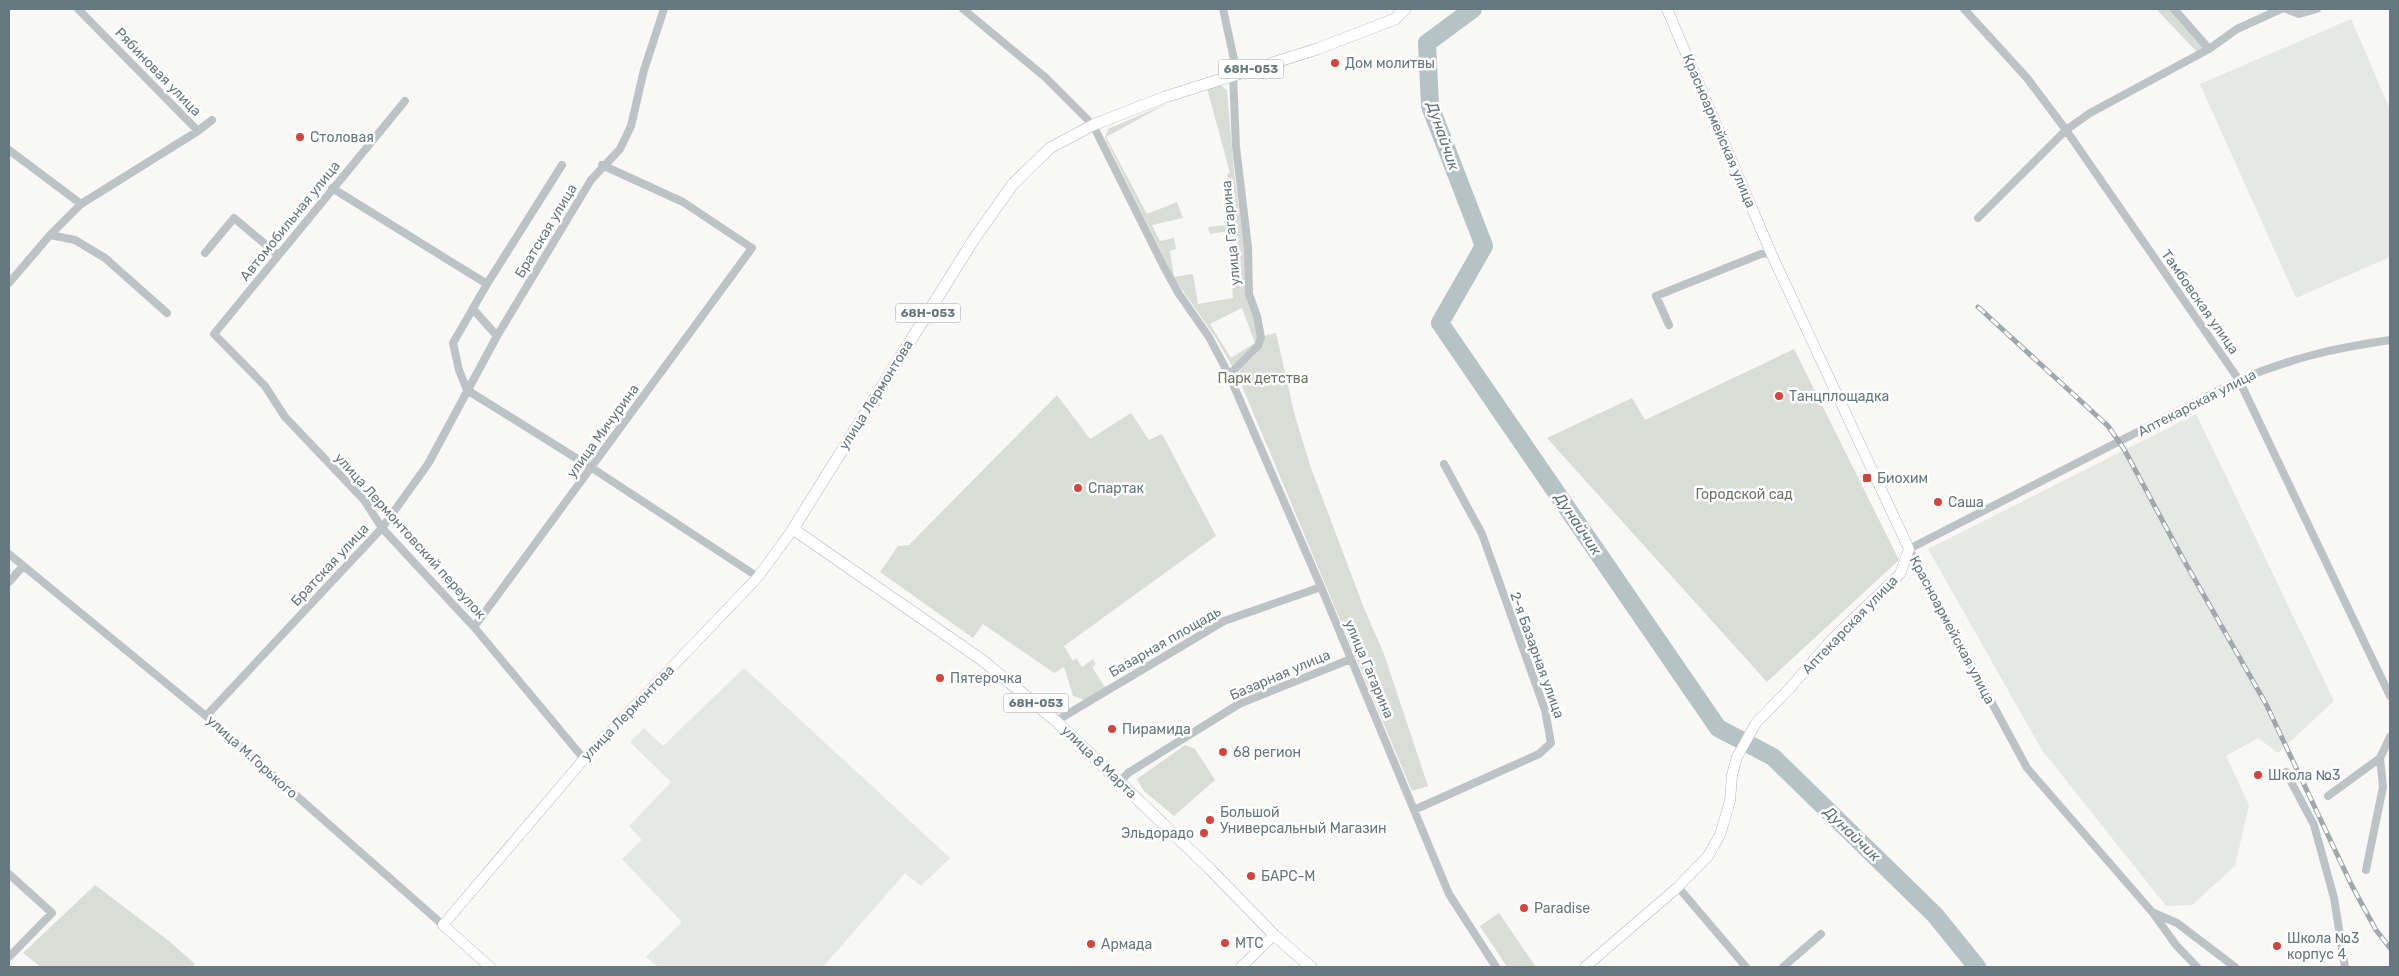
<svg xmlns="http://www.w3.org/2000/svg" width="2399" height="976" viewBox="0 0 2399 976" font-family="Rubik,sans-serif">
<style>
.built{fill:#e6e8e6}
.green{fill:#d9ddd6;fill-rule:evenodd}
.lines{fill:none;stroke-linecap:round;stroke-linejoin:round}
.river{stroke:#b5c3c5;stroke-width:18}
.secondary-casing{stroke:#b2b9bc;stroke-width:11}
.primary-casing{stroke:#b1b7ba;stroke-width:12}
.street{stroke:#bdc3c5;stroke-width:8}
.secondary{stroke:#fff;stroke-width:10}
.primary{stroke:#fff;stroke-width:11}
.rail-casing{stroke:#a0a8ab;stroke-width:5}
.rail{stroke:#fff;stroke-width:3;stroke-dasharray:9;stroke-linecap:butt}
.poi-dot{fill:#d2443c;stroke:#fff;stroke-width:2}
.labels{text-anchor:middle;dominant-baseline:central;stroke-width:5;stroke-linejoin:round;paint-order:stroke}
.shield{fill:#fff;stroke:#94a0a5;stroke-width:1}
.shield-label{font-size:12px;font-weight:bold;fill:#66787e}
.poi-label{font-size:14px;fill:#66787e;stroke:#fff;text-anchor:start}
.street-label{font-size:14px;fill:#66787e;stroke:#fff}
.park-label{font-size:14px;fill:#6b7765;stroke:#fff}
.water-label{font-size:15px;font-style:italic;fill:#607678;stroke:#fff}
</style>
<rect width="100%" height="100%" fill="#f8f8f6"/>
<path class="built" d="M2351,19L2390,109V257L2296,298L2200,84Z
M2196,414L2334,701L2278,753L2258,738L2226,756L2249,805L2235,866L2192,905L2166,906L2042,750L1928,549Z
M744,668L950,858L921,886L905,873L823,967H658L646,957L682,922L622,859L642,840L629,826L671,782L630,742L644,728L663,746Z"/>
<path class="green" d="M2156,9H2170L2202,45V49L2197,52Z
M1220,85L1227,90L1234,172L1258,341L1233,368L1216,338L1174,278L1105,138L1108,129L1168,103L1106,137L1147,214L1177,202L1183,218L1152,225L1160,241L1174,238L1176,249L1170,251L1174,277L1193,274L1198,304L1233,298L1229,231L1210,234L1208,227L1235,224L1227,174L1230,173L1207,88ZM1242,308L1255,343L1231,358L1210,324Z
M1276,333L1295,416L1311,468L1364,608L1384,654L1428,786L1412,791L1239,379V372C1247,360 1265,352 1264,336Z
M1794,349L1899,560L1767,682L1547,438L1632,398L1645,420Z
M1057,395L1090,439L1131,413L1149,440L1162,434L1216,536L1064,646L1073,661L1076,658L1082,667L1093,659L1096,664L1092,667L1106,689L1084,700L1073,696L1064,667L1054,673L983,624L973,638L880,572L898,546L909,545Z
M1185,745L1195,749L1215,780L1174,816L1144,791L1137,779Z
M95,885L169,941L195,964L191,967H41L23,953Z
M1499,913L1536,967H1507L1480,926Z"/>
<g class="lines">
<path class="river" d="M1473,9L1427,43L1430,106L1484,246L1440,323L1718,728L1773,757L1935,915L1977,967"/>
<g class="secondary-casing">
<path id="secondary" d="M490,967L443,925L584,759L758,577L793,529
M1241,967L1274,935
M1585,967L1678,887L1708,856L1720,835L1730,801L1732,775L1737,757L1756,723L1790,688L1831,640L1900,574L1909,549L1771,253L1667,9"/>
</g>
<g class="primary-casing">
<path id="primary" d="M1311,967L1274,935L1210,869L1056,721L982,660L793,529L974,239L1013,184L1050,148L1093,125L1165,97L1317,49L1395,19L1405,9"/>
</g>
<path class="street" d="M78,9L198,131
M963,9L1045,77L1093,125L1165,269L1179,294L1209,337L1229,375L1321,587L1449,894L1496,967
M1223,9L1237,73
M1964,9L2027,78L2066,130L2239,380L2390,696
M2174,9L2209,49
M2286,9L2299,14L2317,9
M405,101L214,334L265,386L285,417L364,500L382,528L474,627L584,759
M9,150L81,204
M562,165L487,284L453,343L459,370L467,390L592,468L758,577
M332,188L487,284
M1978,218L2066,130L2090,113L2209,49L2237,29L2281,9
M50,235L75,240L105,258L167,313
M205,253L234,218L278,255
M9,283L50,235L81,204L198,131L212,120
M473,309L497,336
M1669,325L1656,296L1761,254L1771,253
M1229,375L1258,346L1261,338L1257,316L1249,294L1248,247L1236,147L1233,74
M9,554L206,716L443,925
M9,582L23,566
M474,627L752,248L683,202L602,165
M206,716L382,528L428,464L497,336L591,180L620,149L631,126L644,70L664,9
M1056,721L1224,621L1321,587
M2286,772L2314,825L2334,898L2345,967
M1120,782L1128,773L1239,704L1351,659
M2328,796L2380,758L2390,737
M1414,810L1539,754L1551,743L1545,710L1482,534L1444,464
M2366,870L2383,787L2380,758
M9,874L52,913L9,957
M1678,887L1746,967
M2154,913L2177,923L2235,967
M1783,967L1821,934
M2197,967L2176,945L2153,913L2027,768L1909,549L2239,380C2292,358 2334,348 2390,340"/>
<use href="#secondary" class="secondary"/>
<use href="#primary" class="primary"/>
<g class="rail-casing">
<path id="rail" d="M1978,307L2108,426L2124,449L2182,557L2266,704L2352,886L2376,930L2390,948"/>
</g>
<use href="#rail" class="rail"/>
</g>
<g class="poi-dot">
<circle cx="1335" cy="63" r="5"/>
<circle cx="300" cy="137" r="5"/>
<circle cx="1779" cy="396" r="5"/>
<rect x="1862" y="473" width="10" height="10" rx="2.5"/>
<circle cx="1078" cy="488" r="5"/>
<circle cx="1938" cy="502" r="5"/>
<circle cx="940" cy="678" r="5"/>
<circle cx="1112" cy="729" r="5"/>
<circle cx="1223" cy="752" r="5"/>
<circle cx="2258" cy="775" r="5"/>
<circle cx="1210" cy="820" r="5"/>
<circle cx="1204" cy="833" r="5"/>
<circle cx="1251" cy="876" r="5"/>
<circle cx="1524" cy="908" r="5"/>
<circle cx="1225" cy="943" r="5"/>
<circle cx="1091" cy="944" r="5"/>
<circle cx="2277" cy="946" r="5"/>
</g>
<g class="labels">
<g class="shield">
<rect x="1218.5" y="59.5" width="65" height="19" rx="4"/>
<rect x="895.5" y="303.5" width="65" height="19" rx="4"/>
<rect x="1003.5" y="693.5" width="65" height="19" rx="4"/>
</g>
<g class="shield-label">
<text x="1251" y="69">68Н-053</text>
<text x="928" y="313">68Н-053</text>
<text x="1036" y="703">68Н-053</text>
</g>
<g class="poi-label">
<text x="1345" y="63">Дом молитвы</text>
<text x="310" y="137">Столовая</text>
<text x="1789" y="396">Танцплощадка</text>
<text x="1877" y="478">Биохим</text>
<text x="1088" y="488">Спартак</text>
<text x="1948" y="502">Саша</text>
<text x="950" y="678">Пятерочка</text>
<text x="1122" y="729">Пирамида</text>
<text x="1233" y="752">68 регион</text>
<text x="2268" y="775">Школа №3</text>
<text x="1220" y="812">Большой<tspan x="1220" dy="16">Универсальный Магазин</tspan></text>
<text x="1194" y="833" text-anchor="end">Эльдорадо</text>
<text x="1261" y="876">БАРС-М</text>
<text x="1534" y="908">Paradise</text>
<text x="2287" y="938">Школа №3<tspan x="2287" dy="16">корпус 4</tspan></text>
<text x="1235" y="943">МТС</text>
<text x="1101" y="944">Армада</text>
</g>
<g class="street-label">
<text transform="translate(158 72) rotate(46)">Рябиновая улица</text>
<text transform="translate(1719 131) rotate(67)">Красноармейская улица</text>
<text transform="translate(290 221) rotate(-51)">Автомобильная улица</text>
<text transform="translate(546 231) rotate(-59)">Братская улица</text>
<text transform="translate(1231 233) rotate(-95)">улица Гагарина</text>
<text transform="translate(2200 302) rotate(55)">Тамбовская улица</text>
<text transform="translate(876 395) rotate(-58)">улица Лермонтова</text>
<text transform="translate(2197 403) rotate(-27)">Аптекарская улица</text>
<text transform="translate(603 431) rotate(-54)">улица Мичурина</text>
<text transform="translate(410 536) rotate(48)">улица Лермонтовский переулок</text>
<text transform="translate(330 565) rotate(-47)">Братская улица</text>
<text transform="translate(1850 625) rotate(-46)">Аптекарская улица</text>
<text transform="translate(1952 630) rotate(62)">Красноармейская улица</text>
<text transform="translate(1165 642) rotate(-30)">Базарная площадь</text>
<text transform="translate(1537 655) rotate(70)">2-я Базарная улица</text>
<text transform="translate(1369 669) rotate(67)">улица Гагарина</text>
<text transform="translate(1280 675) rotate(-23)">Базарная улица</text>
<text transform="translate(628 713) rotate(-46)">улица Лермонтова</text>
<text transform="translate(252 757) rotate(42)">улица М.Горького</text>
<text transform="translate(1099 762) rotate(44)">улица 8 Марта</text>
</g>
<g class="park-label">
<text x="1263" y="378">Парк детства</text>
<text x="1744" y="494">Городской сад</text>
</g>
<g class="water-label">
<text transform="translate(1443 136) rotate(71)">Дунайчик</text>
<text transform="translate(1578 524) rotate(56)">Дунайчик</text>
<text transform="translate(1852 834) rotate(44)">Дунайчик</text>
</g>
</g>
<rect width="2399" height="976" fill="none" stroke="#66787e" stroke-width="20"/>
</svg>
